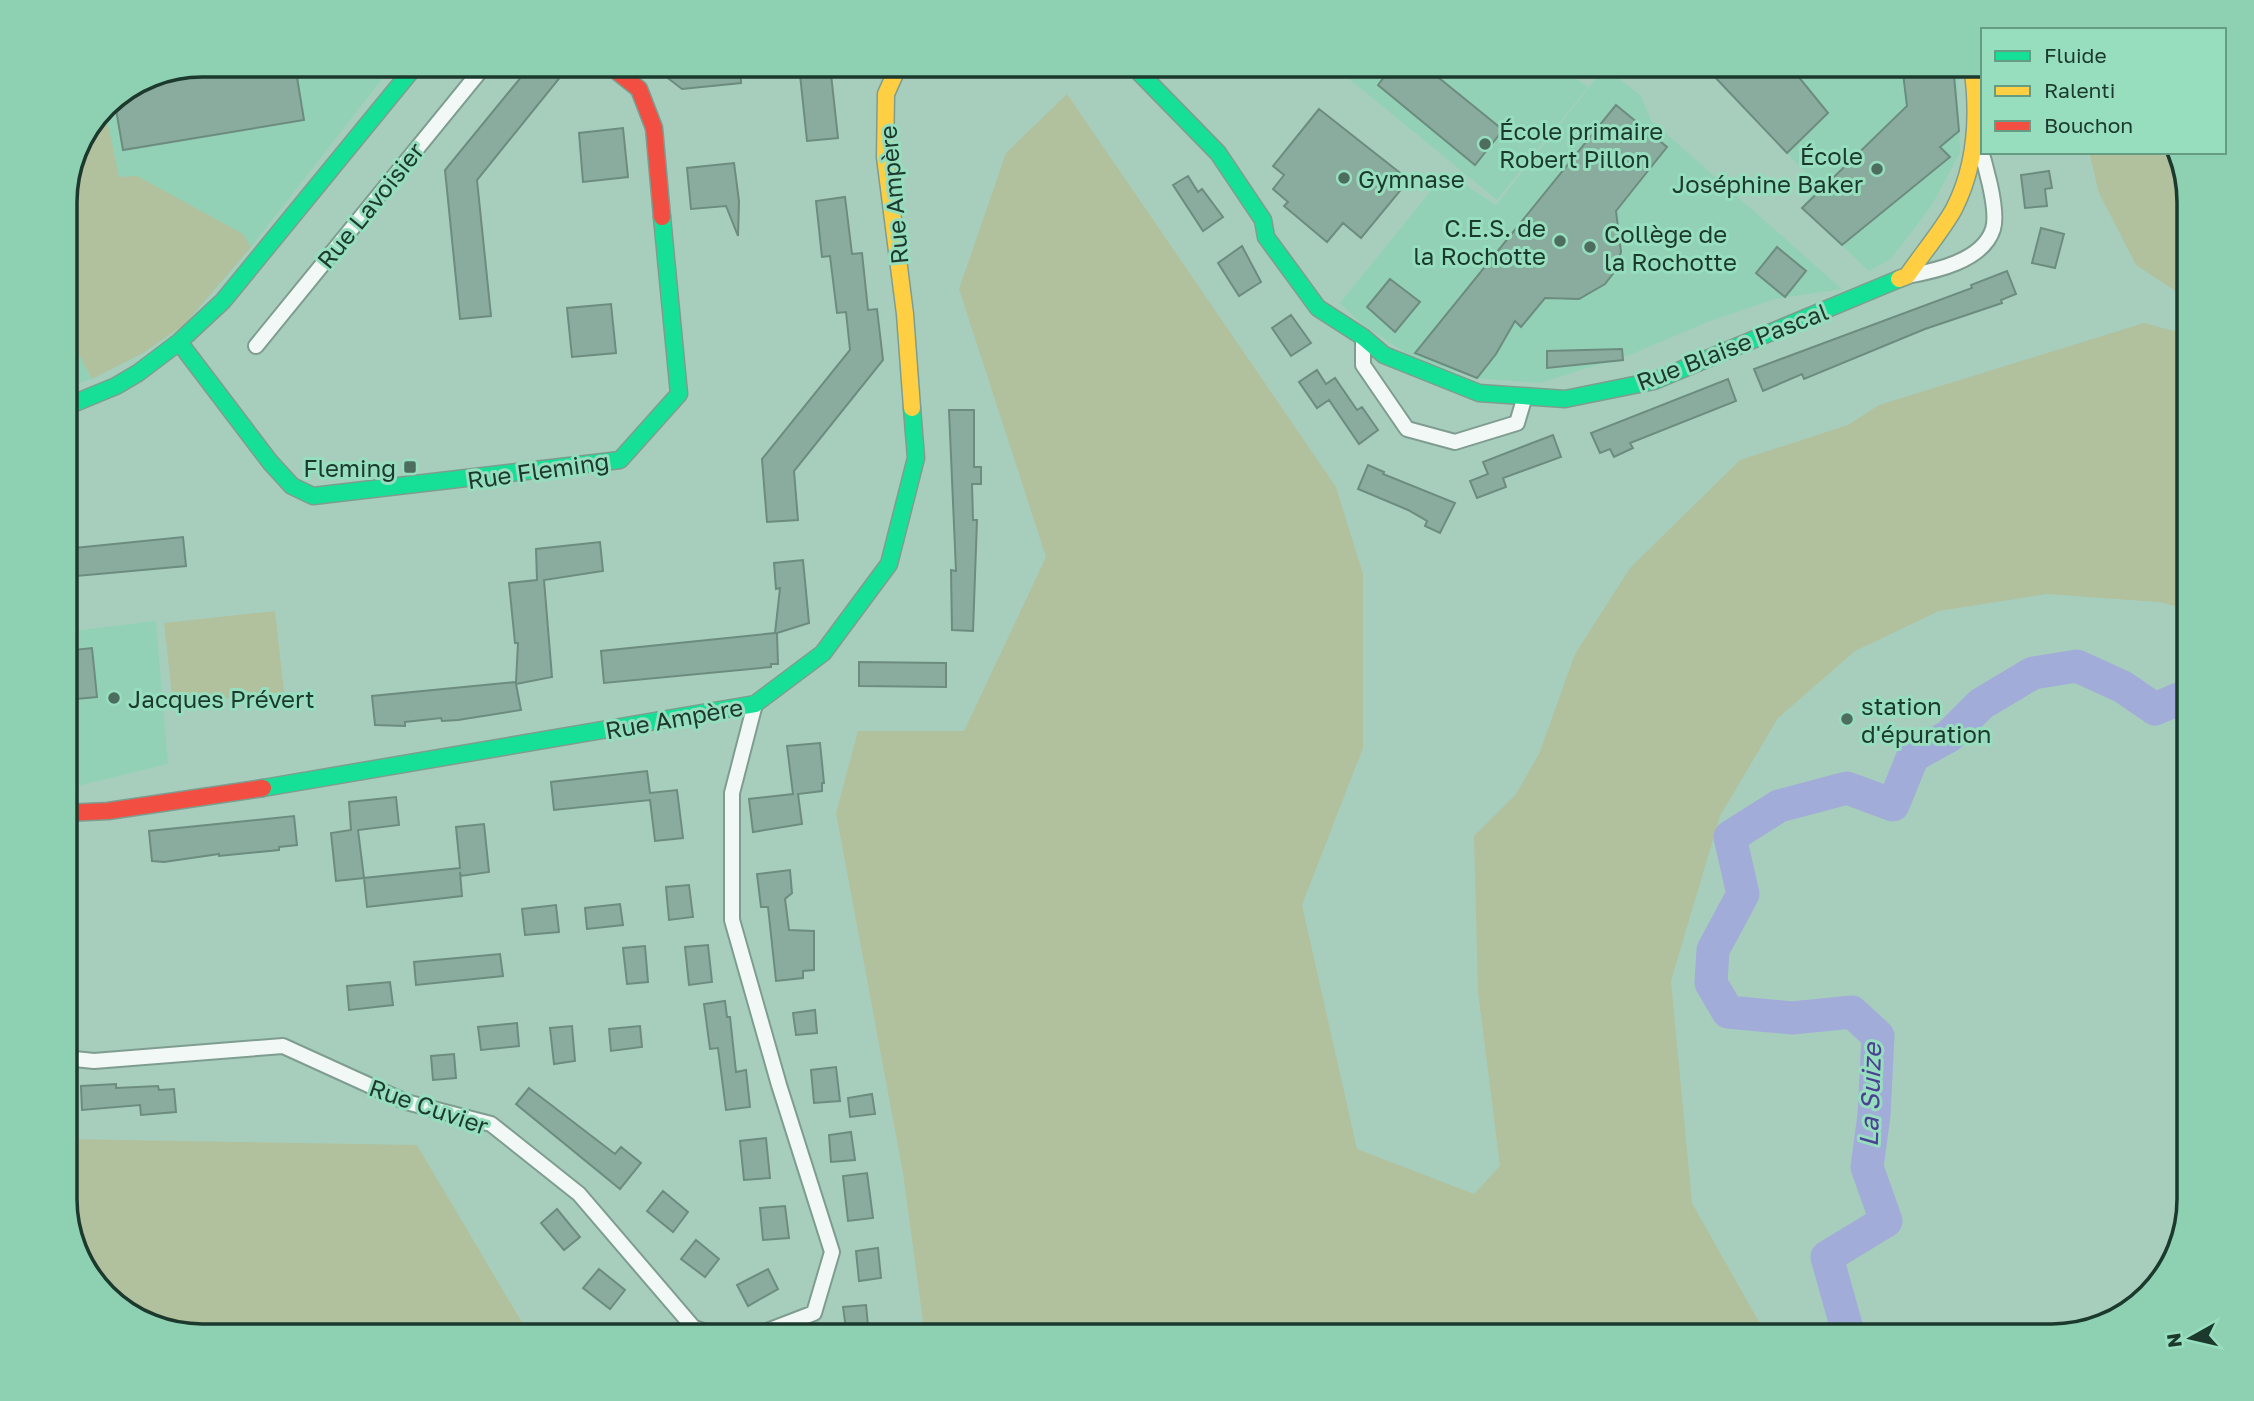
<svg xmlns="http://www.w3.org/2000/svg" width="2254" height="1401" viewBox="0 0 2254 1401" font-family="'Golos Text',sans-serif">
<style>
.built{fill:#93d1b6}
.green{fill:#b1c09d}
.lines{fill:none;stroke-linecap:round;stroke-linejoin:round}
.river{stroke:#a1acd8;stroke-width:33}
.building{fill:#8aac9e;stroke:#6c8c7f;stroke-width:2}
.street-casing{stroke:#7e9d90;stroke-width:18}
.fast-casing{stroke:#7e9d90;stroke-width:19}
.slow-casing{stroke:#7e9d90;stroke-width:19}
.jam-casing{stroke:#7e9d90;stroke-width:19}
.street{stroke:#f2f8f5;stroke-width:14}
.fast{stroke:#16e098;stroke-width:16}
.slow{stroke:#ffcf43;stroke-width:16}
.jam{stroke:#f24e42;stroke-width:16}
.poi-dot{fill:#4d6d5f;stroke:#97debe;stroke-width:2.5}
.labels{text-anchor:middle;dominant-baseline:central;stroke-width:6;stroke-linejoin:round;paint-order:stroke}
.poi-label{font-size:24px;fill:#1c392d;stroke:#97debe;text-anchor:start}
.street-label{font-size:24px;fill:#1c392d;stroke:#97debe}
.water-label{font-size:26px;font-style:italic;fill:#4a4094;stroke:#97debe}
.rim{fill:none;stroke:#1c392d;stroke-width:3.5}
</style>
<rect width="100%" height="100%" fill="#a7cebd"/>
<path class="built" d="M202,65H393L251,247L185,324L143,353L92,379L65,387V193L75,149L105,105L150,75Z
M1332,65H1557L1588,87L1497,200Z
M1704,65H1957L1960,153L1932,205L1891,259L1869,271L1802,208L1817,185Z
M1605,67L1641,96L1651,120L1842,289L1775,299L1710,321L1632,354L1540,383L1476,378L1430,364L1404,352L1362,324L1340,303L1446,172L1496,205Z
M156,621L168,764L65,789V632Z"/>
<path class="green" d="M1067,94L1336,487L1363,574V748L1302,905L1357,1149L1474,1194L1500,1166L1478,992L1474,836L1516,794L1539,754L1575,654L1630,568L1740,460L1848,425L1879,405L2144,323L2189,335V610L2159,602L2047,594L1939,611L1855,651L1778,718L1720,816L1671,981L1692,1203L1767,1336H925L903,1173L836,813L858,731H964L1046,557L959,289L1006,153Z
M104,106L119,177L137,176L243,234L251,247L185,324L143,353L92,379L65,328V193L75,149Z
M2089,152H2177L2189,193V300L2136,265L2099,193Z
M275,611L284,692L173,704L164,623Z
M65,1139L417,1145L530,1336H202L133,1318L83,1268L65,1208Z"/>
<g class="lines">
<path class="river" d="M1849,1336L1827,1257L1886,1221L1867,1167L1874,1115L1878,1036L1852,1012L1792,1018L1728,1012L1711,983L1713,950L1743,894L1730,837L1779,806L1847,788L1893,805L1913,756L1949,736L1981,704L2033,673L2077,666L2123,687L2155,709L2181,698L2189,703"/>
</g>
<path class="building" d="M202,65H295L304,120L123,150L114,98L150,75Z
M531,65H570L477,180L491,316L460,319L445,170Z
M651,65H740L741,83L682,89Z
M799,65H830L838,138L807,141Z
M1393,65H1423L1503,130L1475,165L1378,85Z
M1723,65H1789L1828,113L1787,153L1712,74Z
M1902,65H1953L1959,131L1940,147L1950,157L1842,245L1802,208L1907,106Z
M1616,105L1667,147L1616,211L1621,252L1615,271L1605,284L1579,299L1545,298L1521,327L1515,321L1496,354L1477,378L1415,353Z
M1319,109L1409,180L1361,238L1343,223L1327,242L1284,206L1288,202L1273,189L1284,175L1273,166Z
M623,128L628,177L583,182L579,133Z
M734,163L739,201L738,236L726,206L691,209L687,168Z
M2049,171L2052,188L2045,189L2047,206L2025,208L2021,175Z
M1188,176L1198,192L1202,189L1223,217L1203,231L1173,185Z
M845,197L852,254L862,253L868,310L877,309L883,360L794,471L798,520L767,522L762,459L850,350L846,312L837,313L830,256L822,257L816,201Z
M2041,228L2064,234L2055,268L2032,263Z
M1242,246L1261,282L1239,296L1218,263Z
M1777,247L1806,271L1785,297L1756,273Z
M2007,271L2016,294L2001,300L2002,303L1925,329L1804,379L1802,374L1763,391L1754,369L1972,288L1971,285Z
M1390,279L1420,302L1395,332L1367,307Z
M611,304L616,353L572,357L567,308Z
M1291,315L1311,343L1291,356L1272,328Z
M1622,349L1623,360L1547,368V351Z
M1317,370L1326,384L1335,378L1357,410L1362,407L1378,430L1359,444L1329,400L1317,408L1299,382Z
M1728,379L1736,401L1630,443L1633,448L1614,457L1610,449L1600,453L1591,433Z
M949,410H974V467H981V484H972L973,520H977L973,631L952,630L951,570L956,571Z
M1553,435L1561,457L1503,478L1506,487L1477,498L1470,481L1488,474L1483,462Z
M1368,465L1384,472L1383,474L1455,503L1440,533L1425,526L1427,521L1408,510L1358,489Z
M183,537L186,566L66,577L65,549Z
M600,542L603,571L544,580L552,677L516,684L521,710L458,720L442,721L441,718L405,722V726L375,725L372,696L516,682L518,643H515L509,583L537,580L536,549Z
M803,560L809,623L777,633L778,664H771V667L604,683L601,651L775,633L780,588L776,589L774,563Z
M92,648L97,697L65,700V651Z
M859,662L946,663V687L859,686Z
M820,743L824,783H822V791L798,794L802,824L753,832L749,799L793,794L787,746Z
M647,771L650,793L677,790L683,838L655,841L650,800L554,810L551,782Z
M396,797L399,825L358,830L364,878L336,881L331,833L351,830L349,802Z
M294,816L297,845L279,847V850L219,856V854L164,862L152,861L149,831Z
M484,824L489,872L461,876L460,872L462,896L367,907L364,878L460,868L456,827Z
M790,870L792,893L785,899L789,930L814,931V970L803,971V978L776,981L768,907H761L757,874Z
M689,885L693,917L669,920L666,887Z
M620,904L623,925L587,929L585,908Z
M556,905L559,932L525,935L522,909Z
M708,945L712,982L689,985L685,947Z
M645,946L648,982L627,984L623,948Z
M500,954L503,976L416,985L414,962Z
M390,982L393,1005L349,1010L347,986Z
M725,1001L727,1017H730L736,1072L746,1070L750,1107L726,1110L718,1048L710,1049L704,1004Z
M815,1010L817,1033L796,1035L793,1013Z
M517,1023L519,1046L481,1050L478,1027Z
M572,1026L575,1061L554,1064L550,1028Z
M640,1026L642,1047L611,1051L609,1029Z
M454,1054L456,1078L433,1080L431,1056Z
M836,1067L840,1101L814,1103L811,1070Z
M116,1084V1088L158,1086L159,1090L174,1089L176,1112L141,1115L140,1105L82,1110L81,1086Z
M529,1088L615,1154L621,1147L641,1163L620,1189L516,1104Z
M872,1094L875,1114L850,1117L848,1098Z
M851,1132L855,1160L831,1162L829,1135Z
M766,1138L770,1178L744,1180L740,1141Z
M867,1173L873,1218L848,1221L843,1176Z
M663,1191L688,1212L673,1232L647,1211Z
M785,1206L789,1238L763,1240L760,1208Z
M557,1209L580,1237L564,1250L541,1223Z
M696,1240L719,1259L705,1277L681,1259Z
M878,1248L881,1278L859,1281L856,1251Z
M599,1269L625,1290L610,1309L583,1288Z
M768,1269L778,1289L748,1306L737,1285Z
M866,1305L869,1336H847L843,1307Z"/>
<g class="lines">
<g class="street-casing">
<path id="street" d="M1907,276C1935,271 1983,261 1993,229C1999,210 1984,159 1977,139
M1363,337V365L1407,429L1455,442L1517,423L1525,396
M256,346L485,65
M65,1058L94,1061L283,1046L406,1102L491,1124L579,1194L693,1327L715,1336
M754,1336L814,1313L832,1252L779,1085L732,920V793L755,704"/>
</g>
<g class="fast-casing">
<path id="fast" d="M1132,65L1218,153L1263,220L1266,237L1318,308L1363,337L1384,355L1479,393L1565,399L1654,381L1899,279
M179,342L270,462L292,486L313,496L620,460L679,394L662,217
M65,407L116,386L138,373L179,342L223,301L416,65
M263,788L755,704L823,653L889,564L916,458L912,408"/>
</g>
<g class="slow-casing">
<path id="slow" d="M899,65L886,94L885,157L905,314L912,408
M1899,279L1907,276C1922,254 1941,232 1954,209C1977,164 1979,113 1972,65"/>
</g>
<g class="jam-casing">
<path id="jam" d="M609,65L639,89L654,128L662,217
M65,813L108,811L263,788"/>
</g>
<use href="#street" class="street"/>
<use href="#fast" class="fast"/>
<use href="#slow" class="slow"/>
<use href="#jam" class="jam"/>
</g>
<g class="poi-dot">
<circle cx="1485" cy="144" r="7"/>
<circle cx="1877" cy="169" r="7"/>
<circle cx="1344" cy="178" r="7"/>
<circle cx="1560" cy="241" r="7"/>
<circle cx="1590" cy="247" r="7"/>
<rect x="403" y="460" width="14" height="14" rx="3.5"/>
<circle cx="114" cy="698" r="7"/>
<circle cx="1847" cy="719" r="7"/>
</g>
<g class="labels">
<g class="poi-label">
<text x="1499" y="130">École primaire<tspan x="1499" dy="28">Robert Pillon</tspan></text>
<text x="1863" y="155" text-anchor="end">École<tspan x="1863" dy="28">Joséphine Baker</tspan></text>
<text x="1358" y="178">Gymnase</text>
<text x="1546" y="227" text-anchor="end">C.E.S. de<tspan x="1546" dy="28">la Rochotte</tspan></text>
<text x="1604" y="233">Collège de<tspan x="1604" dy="28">la Rochotte</tspan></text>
<text x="396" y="467" text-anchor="end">Fleming</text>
<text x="128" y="698">Jacques Prévert</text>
<text x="1861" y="705">station<tspan x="1861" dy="28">d'épuration</tspan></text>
</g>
<g class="street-label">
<text transform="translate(893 195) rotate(-95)">Rue Ampère</text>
<text transform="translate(370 205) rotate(-51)">Rue Lavoisier</text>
<text transform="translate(1732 346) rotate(-21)">Rue Blaise Pascal</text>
<text transform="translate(538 470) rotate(-8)">Rue Fleming</text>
<text transform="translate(674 718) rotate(-10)">Rue Ampère</text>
<text transform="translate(429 1106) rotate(19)">Rue Cuvier</text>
</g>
<g class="water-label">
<text transform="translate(1870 1095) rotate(-88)">La Suize</text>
</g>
</g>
<path d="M0 0H2254V1401H0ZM202 77H2052A125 125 0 0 1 2177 202V1199A125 125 0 0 1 2052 1324H202A125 125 0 0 1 77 1199V202A125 125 0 0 1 202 77Z" fill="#8dd1b2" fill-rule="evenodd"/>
<path class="rim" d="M202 77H2052A125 125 0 0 1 2177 202V1199A125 125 0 0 1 2052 1324H202A125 125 0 0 1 77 1199V202A125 125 0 0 1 202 77Z"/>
<rect x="1981" y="28" width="245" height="126" fill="#97debe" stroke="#669c84" stroke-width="2"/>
<rect x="1995" y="51" width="35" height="10" fill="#16e098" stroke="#669c84" stroke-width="2"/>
<text x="2044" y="63" font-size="21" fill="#1c392d">Fluide</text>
<rect x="1995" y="86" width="35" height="10" fill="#ffcf43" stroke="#669c84" stroke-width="2"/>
<text x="2044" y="98" font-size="21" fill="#1c392d">Ralenti</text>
<rect x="1995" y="121" width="35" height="10" fill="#f24e42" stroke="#669c84" stroke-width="2"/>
<text x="2044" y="133" font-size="21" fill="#1c392d">Bouchon</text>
<g transform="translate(2191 1338) rotate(262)" stroke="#97debe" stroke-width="5" paint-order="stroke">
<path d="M0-5L12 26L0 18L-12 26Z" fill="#1c392d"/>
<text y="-10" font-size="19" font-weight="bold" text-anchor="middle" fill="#1c392d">N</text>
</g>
</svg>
